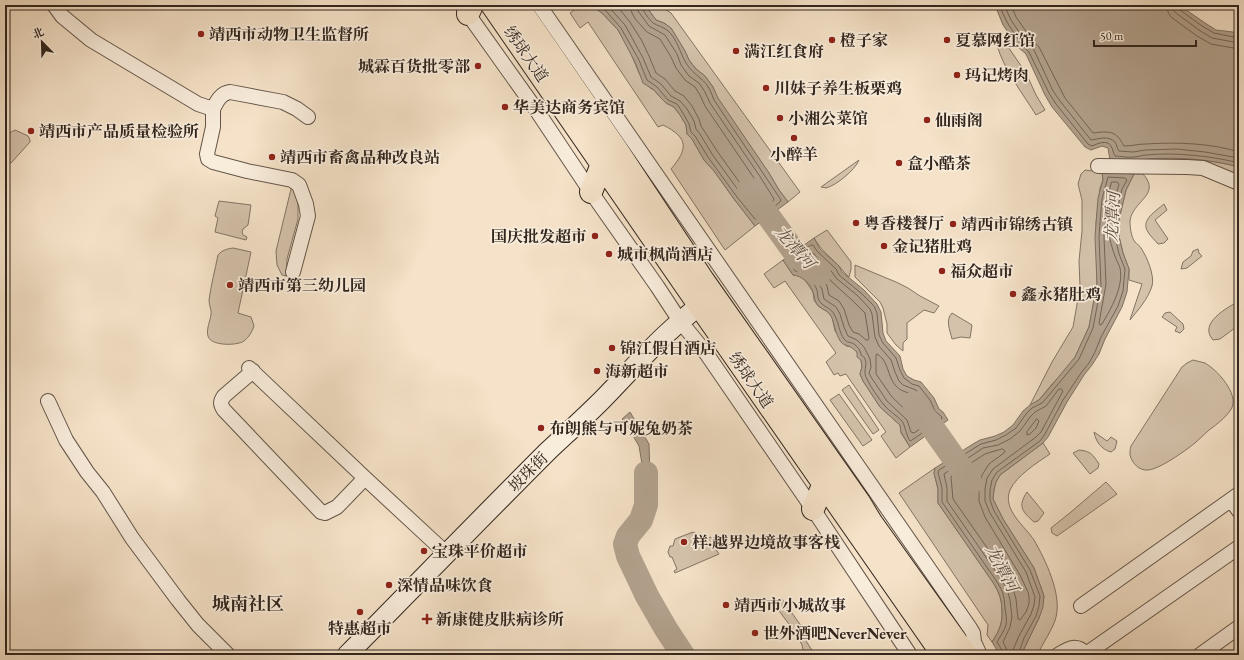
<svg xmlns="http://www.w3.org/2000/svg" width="1244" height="660" viewBox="0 0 1244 660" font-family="'EB Garamond','Noto Serif SC',serif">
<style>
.green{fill:#d4c2ab;stroke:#837464}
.water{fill:#b3a28e;stroke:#7f7061}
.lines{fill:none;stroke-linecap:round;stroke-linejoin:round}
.shore{stroke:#726456;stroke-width:1}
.river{stroke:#b3a28e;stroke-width:24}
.minor-casing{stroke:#635548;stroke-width:16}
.secondary-casing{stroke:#32261e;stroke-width:21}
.primary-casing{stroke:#32261e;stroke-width:24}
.minor{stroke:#f8ecdb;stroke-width:14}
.secondary{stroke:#f8ecdb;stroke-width:19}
.primary{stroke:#f5e2c8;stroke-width:22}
.poi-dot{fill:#8f2418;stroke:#f8ecdb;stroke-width:1.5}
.labels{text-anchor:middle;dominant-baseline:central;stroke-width:3.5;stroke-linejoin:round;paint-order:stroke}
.poi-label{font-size:16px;font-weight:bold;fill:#32261e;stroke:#f8ecdb;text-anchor:start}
.street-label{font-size:16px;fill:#32261e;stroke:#f8ecdb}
.water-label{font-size:17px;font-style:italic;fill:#5f5145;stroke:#f8ecdb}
.quarter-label{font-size:18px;font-weight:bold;fill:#32261e;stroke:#f8ecdb}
</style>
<rect width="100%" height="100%" fill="#f5e2c8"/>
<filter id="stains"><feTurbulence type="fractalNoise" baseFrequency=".005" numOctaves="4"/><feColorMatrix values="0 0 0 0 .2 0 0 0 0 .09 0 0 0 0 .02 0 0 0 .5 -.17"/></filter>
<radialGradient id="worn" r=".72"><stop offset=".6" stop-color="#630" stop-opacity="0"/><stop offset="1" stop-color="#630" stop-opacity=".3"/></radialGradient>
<path class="green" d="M581,5H591L596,8L603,14L618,30L629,49L639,73L650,88L654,90L660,97L666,103L674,107L680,115L686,125L687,134L692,139L704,160L714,171L734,199L755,226L725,250L671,169C688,149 689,138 663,125L658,127L588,22L580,28L570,13Z
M645,5H656L659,9H665L671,13L800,192L788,202L779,190L769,173L717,98L713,87L705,76L696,69L689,60L685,51L671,28L664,23L656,20Z
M1004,41L1026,73L1036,95L1045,110L1036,115C1023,94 1003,68 997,45Z
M15,130L28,136L30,140V142L11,163L8,161V156L5,153C5,142 4,135 15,130Z
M1176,158C1197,160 1218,161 1239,167V177L1134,161L1146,159Z
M859,160C855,170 837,185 826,188L821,187Z
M1085,170L1102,172L1103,180L1100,188L1096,222L1097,284L1089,327L1075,357L1061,375L1053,383L1039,400L1030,405L1052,362L1073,327L1080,287L1079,261L1082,231V200L1078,184L1081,174Z
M1134,174H1143C1162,195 1132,201 1130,221C1130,227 1131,237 1135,242C1137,244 1140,246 1141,248C1147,257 1155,276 1152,286C1148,299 1138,310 1130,320L1142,284L1129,280V269L1123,253L1117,228L1126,190Z
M292,185L297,195L298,205V219L287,259L286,276L282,275L277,265L276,251Z
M219,201L251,205L248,225L243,229L242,232L243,235L247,237L246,240L215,232L218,218L215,216Z
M1164,204L1167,210L1155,220L1168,239L1164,243L1158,244C1155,240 1150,236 1148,232C1140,220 1156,211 1164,204Z
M827,230L851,262V269L849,277C844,273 842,269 838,265C828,255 822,251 814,238Z
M233,248L251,252L238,313L251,317L254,326C252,332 249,337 244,341C237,346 210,346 208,336C206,330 210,321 211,315C212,310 209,306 209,300C211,285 215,270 218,255C222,250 227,249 233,248Z
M1198,249L1199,253L1202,256L1187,268L1181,269L1183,262L1191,256L1193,251Z
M783,260L793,275L800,276L805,280L813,292L814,300L818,306L828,312L832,317L835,331L846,346L852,347L857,352L861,360L862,367L860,374L863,381L880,407L900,425L901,433L910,447L896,458L881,436L886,432L846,374L840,376L838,373L834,375L826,362L836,353L785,281L774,288L764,274Z
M855,265L896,282L908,288L920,296L939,306L934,313L924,310L907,323V339L903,343V351L896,345L887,333V324L883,308L880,302L855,277Z
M1239,301V325L1220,339L1213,340C1198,323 1227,308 1239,301Z
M1170,312L1183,324L1184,329L1180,333L1175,331L1177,327L1162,317L1165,313Z
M952,313L972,325L970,338L961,337L952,339C950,330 945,320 952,313Z
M1193,360C1197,361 1201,362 1205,363C1217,370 1235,390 1233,404C1232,413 1216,425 1209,430C1204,434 1200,439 1195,443C1185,451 1160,469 1148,470C1139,471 1132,463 1130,455C1130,453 1130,449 1131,446L1182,367L1187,363Z
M849,385L879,430L873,434L842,390Z
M839,394L872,440L863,446L830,400Z
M1094,432L1107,441L1111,437L1117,441L1115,449L1111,452C1101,449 1096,442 1094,432Z
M1043,443L1050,454C1038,462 1016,476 1010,490C1002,510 1025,526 1034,540C1045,559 1062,594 1056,617C1054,627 1042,645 1037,655H1021L1039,618L1044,596L1034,568L1003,519L993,499L994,490L996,482L1000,475Z
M1079,450C1091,451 1093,455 1099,464L1098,468L1090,474L1073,453Z
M935,468L934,473L938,489V503L992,581C996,587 1000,594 1001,601C1002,604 1001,607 1002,610C1003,623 999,631 992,642L987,635L988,625L899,493Z
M1106,482L1117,494L1057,536L1052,533L1051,528L1071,512Z
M1027,492L1044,513L1038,521L1034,522C1023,512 1017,507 1027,492Z
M693,532L697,534L699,533L708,538L711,537L717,546L715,548L719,554L675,573L674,571L677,569L672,557H670L668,552L670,546H673L675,539Z
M782,599L809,637L806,641L815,655H804L802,645L797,635L774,604Z"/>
<path class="water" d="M591,5H645L656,20L664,23L671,28L685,51L689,60L696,69L705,76L713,87L718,98L769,173L779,190L788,202L755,226L734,199L714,171L704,160L692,139L687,134L686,125L680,115L674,107L666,103L660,97L654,90L643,83L635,62L618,30L603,14Z
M995,5H1179L1205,23L1216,30L1233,32L1239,35V167C1210,159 1177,157 1147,159C1143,159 1139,161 1135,161C1127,162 1118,160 1110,160L1108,148L1102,146L1091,150L1085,147L1052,107L1045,95L1026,54L1018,47L1003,25Z
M1102,172L1134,174L1126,190L1117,228L1123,253L1129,269L1127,292L1122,307L1105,339L1099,354L1092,365L1084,375L1067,402L1048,437L1043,443L1000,475L996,482L994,490L993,499L1003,519L1034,568L1044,596L1043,607L1039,618L1021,655H1000L992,642C999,631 1003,623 1002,610C1001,607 1002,604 1001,601C1000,594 996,587 992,581L938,503V489L934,473L935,468L973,444L980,440L995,436L1004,432L1013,425L1023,411L1030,405L1039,400L1046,392L1075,357L1089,327L1097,284L1095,237L1098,198L1103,180Z
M814,238L820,249L839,266L842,272L864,290L877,304L881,312L883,333L886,341L900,356L903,369L907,376L914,380L921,382L934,398L939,409L943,412L948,420L910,447L901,432L900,425L880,407L863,381L860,374L862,367L861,360L857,357V352C855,351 854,349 852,348C849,345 844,346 841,342C835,334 835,324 831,316C828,310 820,309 817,304C814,300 815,296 813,292C810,283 802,276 793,275L783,260Z
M630,412L649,444L651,508L641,505L642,464L639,446L625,422L622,419Z
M631,545L641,570L655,594L643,602C634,586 623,568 621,549Z
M663,611L690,655H678L653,618Z"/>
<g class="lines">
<path class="shore" d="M598,5L606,11L621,28L639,60L647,80L657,87L668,100L677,104L683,113L689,124L691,132L695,136L708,157L737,197L755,219H758L780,202L781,200L714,100C711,92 708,84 701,79C695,73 690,70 686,63C680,53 677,38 667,30C663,27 658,26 653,23C649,19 642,11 642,5
M607,5L625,25L643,58L651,77L661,84L671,96L680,101L687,109L694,121L696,129L700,134L712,154L741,194L756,212H759L773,201L774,199L761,178L710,103L705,92L699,83L689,76L681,65L677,54L665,35L649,26L638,11L637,5
M616,5L630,22L642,41L649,56L656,73L665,79L675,91L684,96L692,106L699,119L701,126L717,151L745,190L757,203L760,204L766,198L756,181L705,106L700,95L695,87L685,80L676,68L671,57L660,39L647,32L636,20L632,13L630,5
M999,5L1007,22L1021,44L1029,52L1049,93L1056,104L1088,144L1092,146C1097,144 1107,139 1111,146C1113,149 1113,153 1115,156C1121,156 1128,158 1134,157C1138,157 1142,155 1146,155C1173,152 1213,156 1239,163
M1004,5L1011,20L1025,41L1034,50L1053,91L1060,101L1091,140C1099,139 1108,135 1115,142C1117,145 1117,149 1119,151L1133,152L1145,150L1177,149L1205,152L1239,158
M1011,5L1016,17L1030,37L1039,47L1065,98L1093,133C1102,132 1112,130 1118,137C1121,140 1122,143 1124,146C1133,146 1137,144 1146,144C1175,142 1211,143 1239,152
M1167,5L1168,12L1171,17L1197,36L1211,44L1239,49
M1173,5V10L1176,13L1199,30L1212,38L1239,43
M1178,5L1180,10L1202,26L1214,33L1239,38
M1112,182H1117L1119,184L1109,220L1107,221L1105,219L1107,199Z
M1106,230L1108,232C1110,240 1112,248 1115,256C1116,260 1119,264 1120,268C1124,286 1111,309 1102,324L1100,325L1099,323L1106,284L1104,237V232Z
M811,245H813L817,251L836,269L839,275L861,293L874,306L877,313L879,335L883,343L896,358L900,370L904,378L912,384L919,386L930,400L935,411L942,417L941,420L912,440L910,441C906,435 905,425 902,421C896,415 889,411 884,405C878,397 871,388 867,379C862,372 868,365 865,359C862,353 863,359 861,354C860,350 858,347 854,344C851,342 847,343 844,339C839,332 839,323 835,316C832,308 825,308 820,302C817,298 818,294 817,290C813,280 805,273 795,271L790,262V260Z
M810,252H812L832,272L836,278L858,296L870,309L872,314L875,337L879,346L891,360L895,372L899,381L903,385L916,390L926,403L934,419L914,433L911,432L907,420L887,401L871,377L869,373L871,367L870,359L864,347L857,340L848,336L844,327L840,314L836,307L824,299L822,289L812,275L805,268L799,266L797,264V261Z
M821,272L827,276L832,282L853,301L865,313L869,338L868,340H866L859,334L853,332L849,325L844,309L839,301L829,295L827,286L820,274Z
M877,354C889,360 887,377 896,386C900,391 907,392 913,395C918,399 923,411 925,417L917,423H915L911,415L892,397L876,374V356Z
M1037,419L1039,421L1036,428L1030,434L1027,435V432Z
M1003,449L1005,451L1004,453L989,464L982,475L979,487V501L985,517L1020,575L1028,592L1029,597V604L1026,612L1020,620L1018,619L1016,599L1012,585L1004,572L953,499L951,477L952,475L985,454Z
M627,551L629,552L637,572L648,592V594L646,596L643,595C637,583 627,566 625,553Z
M1003,655V652L997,642C1000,637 1004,631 1006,625C1007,619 1006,614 1005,609C1004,594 1003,591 995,579L942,502V488L938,472L939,470L981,444L996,440L1006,435L1016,428L1026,414L1032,408L1042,403L1049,395L1079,359L1093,328L1101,285L1099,237L1100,222L1102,199L1108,177L1125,178L1127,180L1122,189L1113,228L1119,254L1125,269L1123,291L1118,306L1101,337L1095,352L1089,363L1081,373L1063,400L1045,434L1040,441L997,472L992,480L990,490V500L994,511L1030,570L1040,596L1039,606L1036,616L1024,638L1018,655
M1008,655L1007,650L1003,642L1010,627L1012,617L1010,600L1007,589L999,576L947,501V488L944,474L983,448L998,445L1010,439L1020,431L1030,417L1035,412L1046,406L1059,389H1061L1063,391L1041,432L1036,437L993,469L987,478L985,489V501L990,513L1026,572L1035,597L1034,605L1031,614L1019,636L1013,650V655"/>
<path class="river" d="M749,189L798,257L819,274
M914,403L932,427L970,481L969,485
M646,473V505L641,520L628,536L625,544L628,556L647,596L666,629L683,655"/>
<g class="minor-casing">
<path id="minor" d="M54,5L62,16L91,40L198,104L213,109C217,101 221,93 230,92L283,102L297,109L308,117
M539,5L970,628L973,633L974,642L980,655
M463,7L537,111L591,192L657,286L680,321L706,353L813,509L910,655
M213,109V127L207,154L208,159L213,162L247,171L292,180L299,185L306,204L308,216L293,272
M1098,166L1187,167L1203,168L1239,183
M249,368L365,478L447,554
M253,371L224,396C220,402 220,404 224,410L321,512L325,513L337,507L365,478
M48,401L66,440L87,472L103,492L132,538L178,600L198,625L228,655
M1231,500L1239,511
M1081,606L1239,494
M1086,654L1239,547
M1058,655C1069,648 1077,643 1087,655
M1200,655L1239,627"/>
</g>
<g class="secondary-casing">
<path id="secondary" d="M347,655C414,587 480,519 547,452C565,435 584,418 602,400C637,364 670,325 712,297"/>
</g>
<g class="primary-casing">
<path id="primary" d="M492,5L699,305L943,655
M517,5L615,147L703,280L859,502L871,522L966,655
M468,14L472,5
M591,192L602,164
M813,509L824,483"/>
</g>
<use href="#minor" class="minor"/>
<use href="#secondary" class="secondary"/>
<use href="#primary" class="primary"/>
</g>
<g class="poi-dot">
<circle cx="201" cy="34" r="4"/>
<circle cx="832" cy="40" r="4"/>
<circle cx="947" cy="40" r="4"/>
<circle cx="736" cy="51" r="4"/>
<circle cx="478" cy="66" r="4"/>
<circle cx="957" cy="75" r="4"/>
<circle cx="766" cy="88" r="4"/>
<circle cx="505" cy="107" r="4"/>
<circle cx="780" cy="118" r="4"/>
<circle cx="927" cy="120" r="4"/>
<circle cx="31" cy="131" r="4"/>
<circle cx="794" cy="138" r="4"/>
<circle cx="272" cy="157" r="4"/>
<circle cx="899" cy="163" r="4"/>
<circle cx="856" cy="223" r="4"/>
<circle cx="953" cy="224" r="4"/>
<circle cx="595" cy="236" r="4"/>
<circle cx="884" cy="246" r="4"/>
<circle cx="609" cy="254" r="4"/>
<circle cx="942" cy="271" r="4"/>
<circle cx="230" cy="285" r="4"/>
<circle cx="1013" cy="294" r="4"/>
<circle cx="612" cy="348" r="4"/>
<circle cx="597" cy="371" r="4"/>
<circle cx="541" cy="428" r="4"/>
<circle cx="684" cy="542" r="4"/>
<circle cx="424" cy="551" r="4"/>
<circle cx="389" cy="585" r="4"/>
<circle cx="726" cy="605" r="4"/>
<circle cx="360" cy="612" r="4"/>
<path d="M425 613h4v4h4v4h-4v4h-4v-4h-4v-4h4z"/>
<circle cx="755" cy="633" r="4"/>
</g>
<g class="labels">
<g class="poi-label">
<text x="209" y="34">靖西市动物卫生监督所</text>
<text x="840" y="40">橙子家</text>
<text x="955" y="40">夏慕网红馆</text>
<text x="744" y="51">满江红食府</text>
<text x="470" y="66" text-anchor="end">城霖百货批零部</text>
<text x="965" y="75">玛记烤肉</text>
<text x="774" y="88">川妹子养生板栗鸡</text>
<text x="513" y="107">华美达商务宾馆</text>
<text x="788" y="118">小湘公菜馆</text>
<text x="935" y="120">仙雨阁</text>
<text x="39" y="131">靖西市产品质量检验所</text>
<text x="794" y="154" text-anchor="middle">小醉羊</text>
<text x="280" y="157">靖西市畜禽品种改良站</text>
<text x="907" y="163">盒小酷茶</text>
<text x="864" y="223">粤香楼餐厅</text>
<text x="961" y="224">靖西市锦绣古镇</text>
<text x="587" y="236" text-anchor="end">国庆批发超市</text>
<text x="892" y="246">金记猪肚鸡</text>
<text x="617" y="254">城市枫尚酒店</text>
<text x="950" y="271">福众超市</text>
<text x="238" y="285">靖西市第三幼儿园</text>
<text x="1021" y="294">鑫永猪肚鸡</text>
<text x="620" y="348">锦江假日酒店</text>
<text x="605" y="371">海新超市</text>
<text x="549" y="428">布朗熊与可妮兔奶茶</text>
<text x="692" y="542">样·越界边境故事客栈</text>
<text x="432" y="551">宝珠平价超市</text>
<text x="397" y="585">深情品味饮食</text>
<text x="734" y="605">靖西市小城故事</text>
<text x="436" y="619">新康健皮肤病诊所</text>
<text x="360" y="628" text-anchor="middle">特惠超市</text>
<text x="763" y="633">世外酒吧NeverNever</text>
</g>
<g class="street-label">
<text transform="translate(526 54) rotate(55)">绣球大道</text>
<text transform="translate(751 380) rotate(55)">绣球大道</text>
<text transform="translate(528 472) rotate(-45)">坡珠街</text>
</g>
<g class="water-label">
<text transform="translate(1112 217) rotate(-87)">龙潭河</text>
<text transform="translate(795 247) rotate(49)">龙潭河</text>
<text transform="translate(1002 568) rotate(62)">龙潭河</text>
</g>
<g class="quarter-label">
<text x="248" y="603">城南社区</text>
</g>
</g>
<rect width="1244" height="660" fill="none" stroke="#f5e2c8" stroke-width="20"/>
<rect x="6" y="6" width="1232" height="648" fill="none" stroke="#32261e" stroke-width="2"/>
<rect x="10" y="10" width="1224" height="640" fill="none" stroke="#32261e"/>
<g transform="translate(42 42) rotate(337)" stroke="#f8ecdb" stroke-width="3" paint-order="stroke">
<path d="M0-3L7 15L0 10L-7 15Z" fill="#32261e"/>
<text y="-6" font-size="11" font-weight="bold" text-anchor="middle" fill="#32261e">北</text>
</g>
<path d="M1094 40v6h102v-6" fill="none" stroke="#32261e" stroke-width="2"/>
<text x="1100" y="40" font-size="12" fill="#32261e" stroke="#f8ecdb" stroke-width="3" paint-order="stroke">50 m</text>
<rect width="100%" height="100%" filter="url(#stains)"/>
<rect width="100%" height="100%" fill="url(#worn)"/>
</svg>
